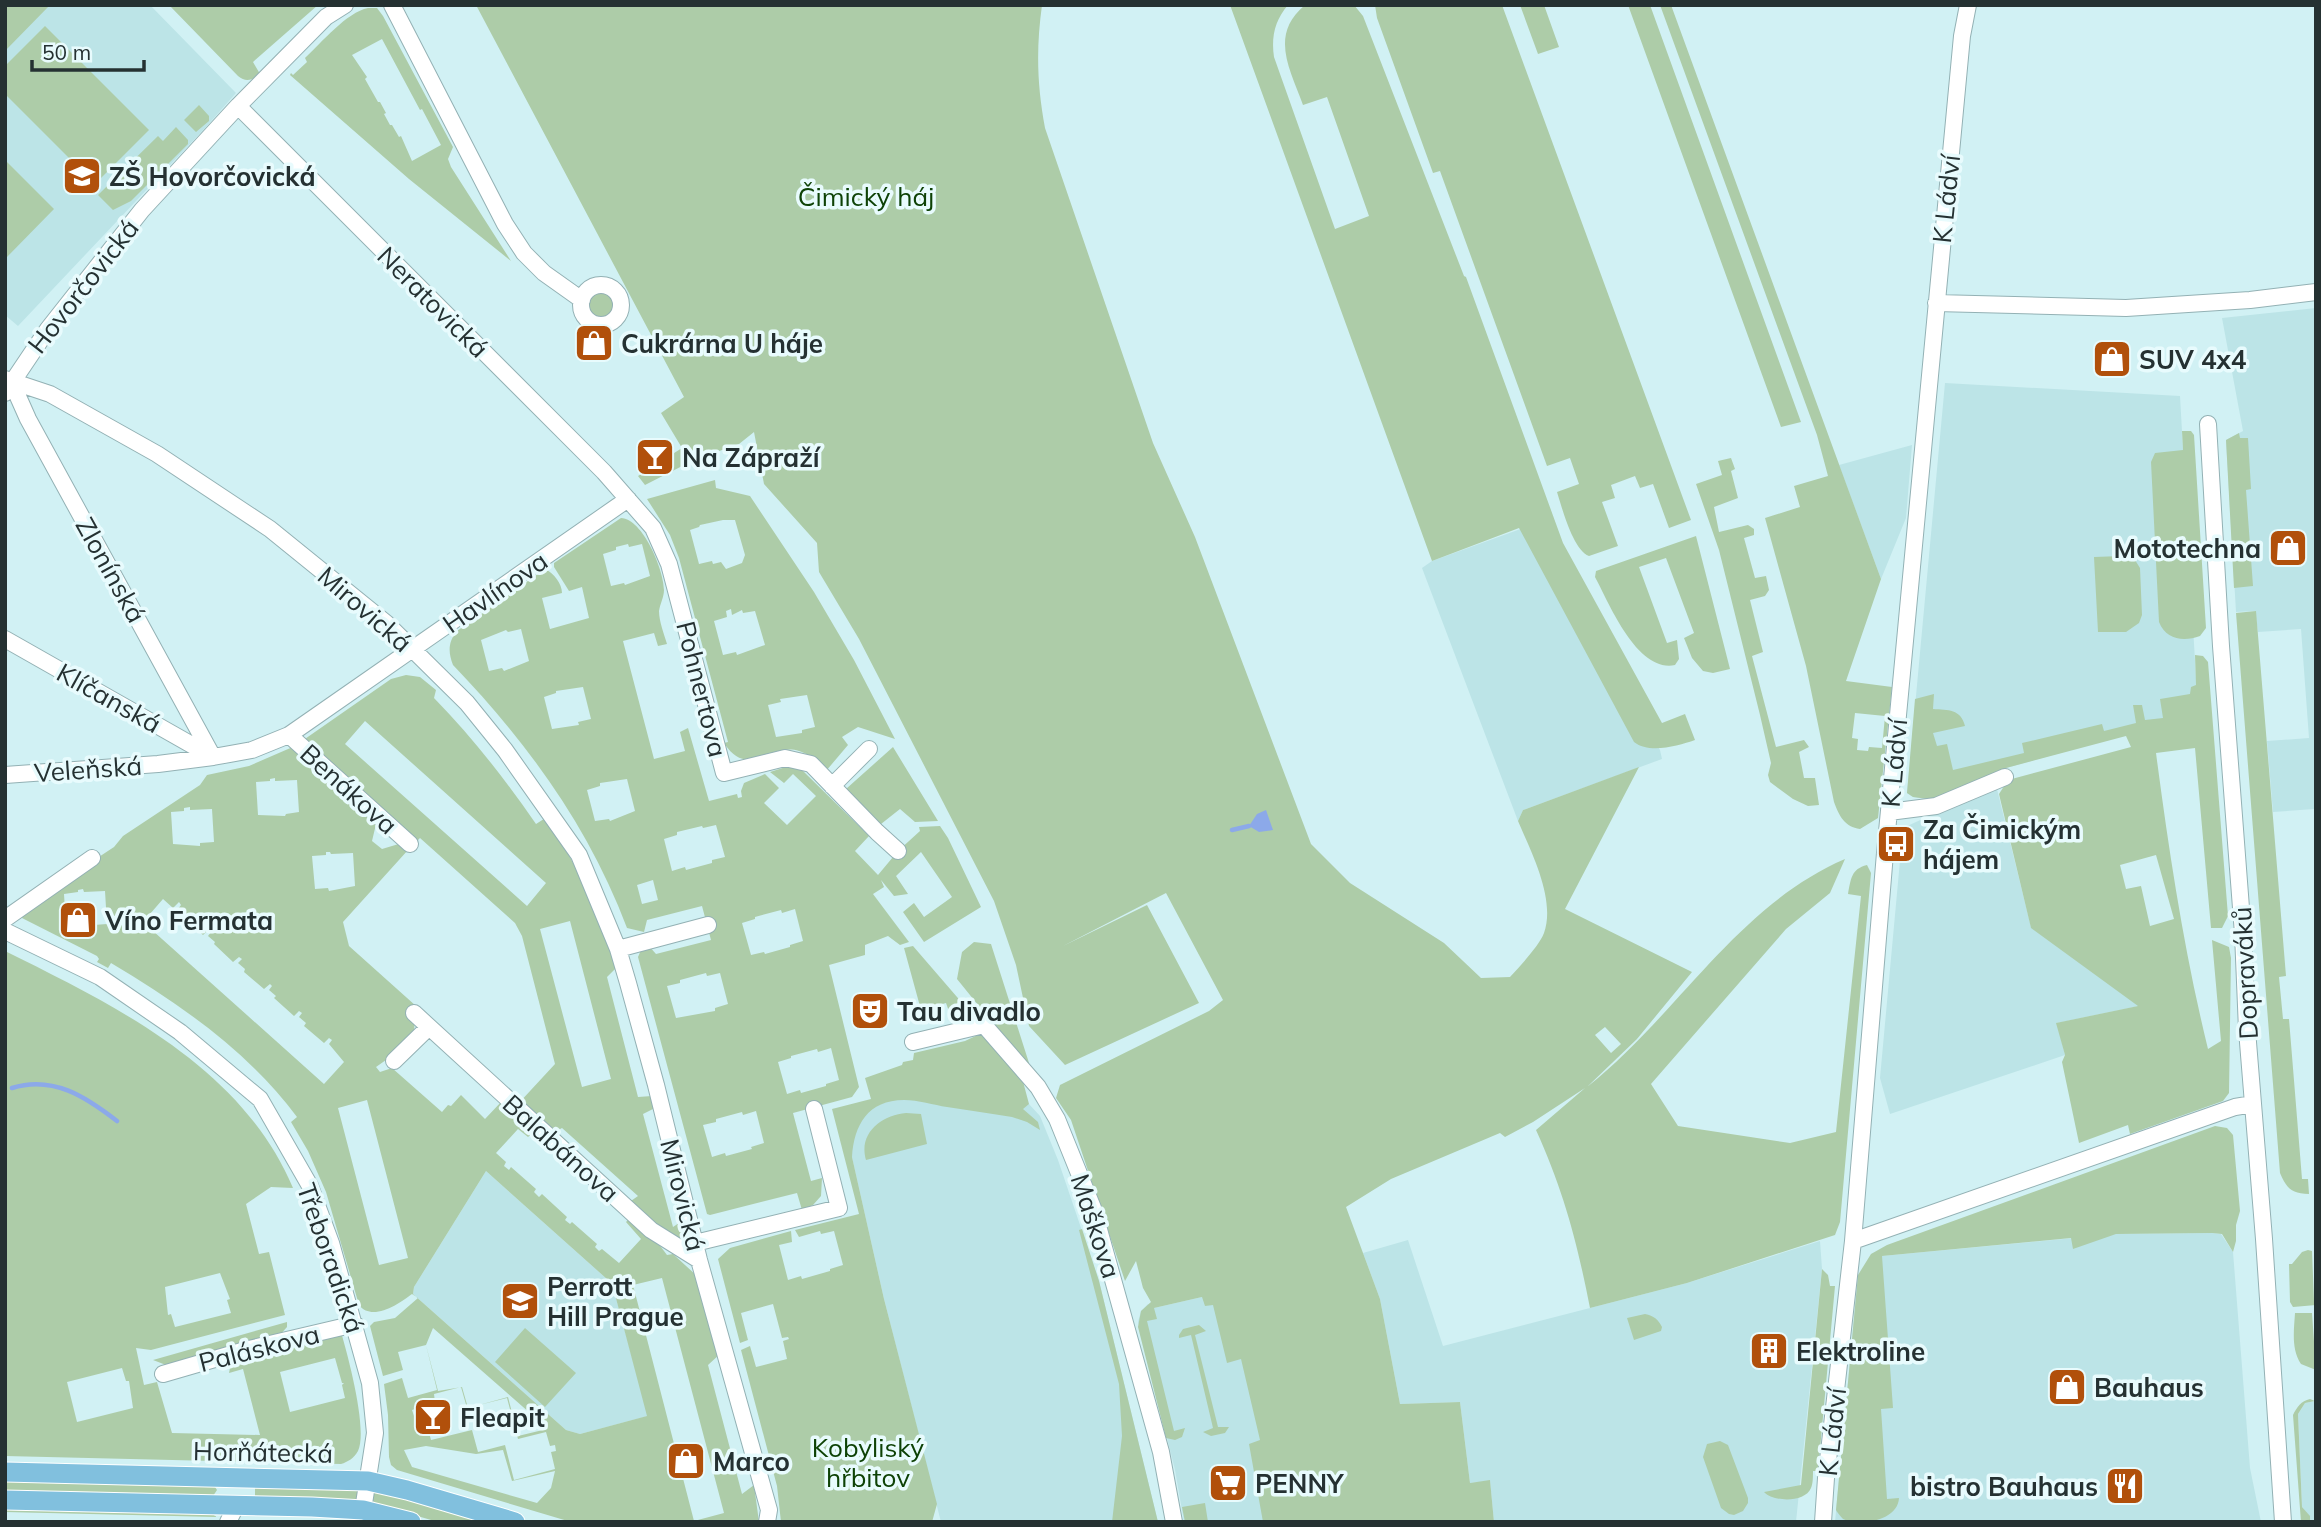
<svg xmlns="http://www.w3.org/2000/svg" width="2321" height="1527" viewBox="0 0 2321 1527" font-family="Mulish,sans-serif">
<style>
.built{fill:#bce4e7}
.green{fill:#adcca8;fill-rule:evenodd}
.water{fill:#8ca9e9}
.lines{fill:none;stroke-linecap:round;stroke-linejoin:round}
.stream{stroke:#8ca9e9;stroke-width:4.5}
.minor-casing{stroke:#93b1b4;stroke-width:18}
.major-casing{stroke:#fff;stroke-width:21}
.minor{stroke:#fff;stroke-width:16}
.major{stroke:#81c0de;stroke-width:19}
.labels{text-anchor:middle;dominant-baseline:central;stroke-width:7;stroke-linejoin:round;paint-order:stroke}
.poi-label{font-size:26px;font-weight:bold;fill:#253132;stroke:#e8fbfd;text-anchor:start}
.park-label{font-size:26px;fill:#0e4206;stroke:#e8fbfd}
.street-label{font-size:26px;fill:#253132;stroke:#e8fbfd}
</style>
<rect width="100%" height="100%" fill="#d1f1f4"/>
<path class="built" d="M5,5H150L236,93L205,128L18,326L5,315Z
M2316,308V822L2314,809L2273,812L2267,741L2309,738L2301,629L2258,632L2255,611L2236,612L2226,440L2243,431L2222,318Z
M1945,383L2180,396L2198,714L2006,768L1935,800L1913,797L1907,793Z
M1912,445L1906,518L1881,579L1839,465Z
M1526,527L1660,750L1662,759L1523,810L1518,821L1422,568L1432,561Z
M1996,785L2031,927L2139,1006L2057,1023L2065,1055L1890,1114L1880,1078L1903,828Z
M929,1093L1029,1104L1040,1116L1058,1160L1099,1281L1158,1522H941L884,1299L849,1144L852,1122L872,1103Z
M486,1171L608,1280L613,1287L648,1416L580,1434L566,1430L413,1294L414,1287Z
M2212,1233L2221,1234L2233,1252L2250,1468L2261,1522H1835L1858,1275L1882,1256L2116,1234Z
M1408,1240L1443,1346L1687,1283L1820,1241L1822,1269L1796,1522H1494L1490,1481L1470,1483L1460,1402L1400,1404L1380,1299L1363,1253Z
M1202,1297L1213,1304L1241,1356L1284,1522H1184L1175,1470L1138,1322L1141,1311L1148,1304L1154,1308Z
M2316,1390V1522H2310L2309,1516L2302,1507L2298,1414L2305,1403L2315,1401Z"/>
<path class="green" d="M5,5H50L5,51Z
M169,5H318L253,62L260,74C253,80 246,83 238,76Z
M476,5H1042C1036,49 1037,85 1045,128L1153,443L1195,537L1311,844L1350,883L1444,943L1481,978L1510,977C1520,966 1539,946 1544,933C1556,899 1531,852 1518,821L1523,810L1639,767L1565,909L1692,972L1637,1039L1587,1087C1677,1016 1736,906 1845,859L1830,893L1786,929L1651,1084L1678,1126L1790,1143L1836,1132L1861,896L1848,894C1851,879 1851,869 1867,865L1871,873L1840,1222L1835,1235L1687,1283L1590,1308C1577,1242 1564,1192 1536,1130L1585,1088L1533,1122L1505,1137L1500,1133L1391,1179L1346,1207L1380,1299L1400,1404L1460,1402L1470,1483L1490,1480L1494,1522H1263L1249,1444L1260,1440L1241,1359L1227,1363L1213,1305L1205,1306L1202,1297L1154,1308L1157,1319L1147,1321L1174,1431L1185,1428L1182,1437L1175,1440L1166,1438L1138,1327L1141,1311L1151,1302L1143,1288L1136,1261L1125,1281L1071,1120L1056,1098L1060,1085L1209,1011L1223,1000L1166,893L1063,946L1147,905L1199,1003L1065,1065L1029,1026L1016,965L994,901L859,639L819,572L817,543L764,484L754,432L739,444L694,460L645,485L638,476L682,448L661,413L684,397ZM1605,1027L1621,1044L1611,1053L1595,1035Z
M1230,5H1288C1275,20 1271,37 1274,57L1335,229L1369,216L1327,97L1303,105C1290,69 1269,35 1305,5H1354L1363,16L1464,276L1466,277L1563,543L1662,723L1685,714L1695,740C1678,746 1649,754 1634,742L1519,528L1432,561Z
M1375,5H1502L1691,520L1669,528L1653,484L1640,488L1635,476L1611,485L1615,498L1602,502L1618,546L1589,556C1573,550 1562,508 1557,492L1579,484L1570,458L1547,466L1440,171L1433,173L1377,18Z
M1520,5H1544L1559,47L1538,54Z
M1628,5H1650L1801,422L1781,427Z
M1660,5H1671L1881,579L1846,681L1892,687L1878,818L1860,829C1845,827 1839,816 1834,802L1806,666L1765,518L1800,507L1794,486L1828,476L1817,435ZM1855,713L1885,716L1882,748L1869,747L1868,751L1857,750L1858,739L1852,738Z
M368,8H377L383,16L453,147L448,159L451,167L511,261L409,179L290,75L291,73L293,75L307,62L305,58C321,43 347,12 368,8ZM382,39L420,110L422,109L441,145L412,161L401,136L399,137L392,125H390L384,114L386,113L380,102H378L365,79L367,77L352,55Z
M45,26L149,130L95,184L5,94V66Z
M199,105L209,116V121L196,132L184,120Z
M176,127L188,140V144L131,201L113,210L98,195L158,136L163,141Z
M5,160L54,209L7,257L5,256Z
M587 305a13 13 0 1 1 26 0a13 13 0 1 1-26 0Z
M2182,431H2191L2194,435L2206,628L2200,636C2184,642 2166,640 2159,622L2151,462L2155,453L2183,450Z
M2239,433L2240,438H2248L2251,489L2246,490L2253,586L2234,588L2226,440Z
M1731,458L1735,469L1731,471L1738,498L1714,507L1719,532L1748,525L1754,529V535L1744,538L1755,578L1766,576L1769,590L1765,596L1750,600L1763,652L1752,656L1776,747L1804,740L1809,747L1799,752L1804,778H1815L1819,805L1808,806L1793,799L1770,782L1768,775L1771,763L1760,715L1719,550L1696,484L1722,475L1718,461Z
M715,480L716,488L750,496L814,592L854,660L895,739L858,727L842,737L848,745L826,771C818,763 810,754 799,751C770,742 748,780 724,743L728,742L679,558L670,535L647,499ZM723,520H735L745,555L742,563L726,569L721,562L713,564L712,561L699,564L690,530L699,527L700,525ZM731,609L732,615L742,610L743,613L755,611L765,645L737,655L736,652L723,655L714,621L727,617L726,611ZM807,695L815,727L802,730V733L776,737L768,705L781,702L780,699Z
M621,518C643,519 664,570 664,590C664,597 660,604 659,611C659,621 664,634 667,644L658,646L654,633L623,641L654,759L685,751L680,732L688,728L709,801L737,794L738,798L742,797L741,791L744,783L765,774L779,788L764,803L787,825L816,796L793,774L784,783L770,772L789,766L800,768L869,836L855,851L878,875L898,851L920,831L919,827L940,826L948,838L981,907L924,942L903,912L914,903L924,917L952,897L921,852L896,876L908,894L894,896L881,880L884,887L873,894L909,942L900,945L888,936L865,945V955L829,965L859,1087L852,1097L793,1113L811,1181L822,1178L821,1196L813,1205L802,1210L797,1193L710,1215L707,1214L638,957L641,950L648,945L656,954L711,940L702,906L647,920L644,932L627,928C589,827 527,742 453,665C448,652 448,642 457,631L545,569C554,573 562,584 562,593L542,598L550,629L589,618L582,587L569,591L554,567V563ZM628,544L629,547L642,544L650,576L625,585L624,583L611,586L603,554L616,550V547ZM521,629L529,661L504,671L502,668L489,671L481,640L506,630L508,632ZM583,687L591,719L578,722L579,725L552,729L544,697L556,693V691ZM627,779L635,811L610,821L609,819L595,821L587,790L600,786V783ZM716,825L725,857L712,860V863L686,870L685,867L672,871L664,839L677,835V832L702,826L703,828ZM653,880L658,900L642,904L637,885ZM795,909L803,941L790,945V947L765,954L764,952L751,955L742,923L755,919V917L781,910L782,913ZM706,973L707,976L720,973L728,1004L715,1008V1011L676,1018L667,986L680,983V980ZM831,1048L839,1080L826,1084V1086L801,1093L800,1090L787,1094L778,1062L791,1058V1056L817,1049L818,1052ZM756,1111L764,1143L751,1147L752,1149L726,1156L725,1153L712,1157L703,1125L716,1122V1119L742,1112L743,1115Z
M1696,536L1730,669L1713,673L1703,671L1692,658L1684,638L1694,633L1666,558L1639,567L1667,643L1677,640L1679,659L1675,665C1637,673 1609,603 1595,577L1596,571Z
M2122,556L2135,560L2140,568L2142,615L2139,623L2126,632H2098L2094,557Z
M2256,611L2286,976L2279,977L2283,1019H2289L2302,1179H2308L2309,1194C2291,1193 2287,1189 2280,1173L2236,613Z
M2195,655L2203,656L2208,662L2228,916L2222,928H2211L2195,748L2156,753C2169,852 2184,951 2208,1049L2221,1041L2212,940L2229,947L2231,958L2229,1093L2223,1101L2130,1134L2128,1125L2079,1143L2062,1062L2065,1055L2056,1023L2138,1006L2031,928L1999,794L2008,780L2131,747L2126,736L2006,768L1935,800L1913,797L1907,793L1915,699L1934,694L1933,709C1948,710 1961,709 1965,726L1933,733L1937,746L1947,744L1953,770L2024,753L2022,743L2102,724L2104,731L2136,723L2133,705H2142L2145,720L2163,718L2160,699L2190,694L2191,687L2196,685ZM2156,855L2174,919L2150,926L2141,886L2126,889L2120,865Z
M406,675L420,677L436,690L434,698C472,737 505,779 536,824L547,817L580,875L617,967L607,977L638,1097L652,1096L655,1108L643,1114L673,1227L685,1219L690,1250L628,1203L638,1196L562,1128L551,1134L518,1104L555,1064L522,936L515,923L420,838L415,843L302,741L391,679ZM365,721L546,883L527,906L345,744ZM570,921L611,1079L582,1087L540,929Z
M295,746L377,820L372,841L382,849L402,843L408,850L343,922L349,946L416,1006L414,1031L393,1055L376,1067L380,1072L392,1068L442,1112L448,1105L451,1106L461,1095L485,1119L502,1101L534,1132L528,1137L518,1129L496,1153L506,1162L504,1166L509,1170L511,1167L536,1189L534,1192L539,1197L542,1194L567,1217L565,1220L570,1224L572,1222L597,1244L595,1247L599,1251L602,1249L619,1263L641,1239L626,1222L630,1218L661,1247L667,1255L673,1254L697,1276L720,1354L708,1365L742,1494L754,1485L759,1522H571L397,1470L391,1465L389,1457L388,1415L384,1384L402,1378L408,1398L437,1390L426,1345L398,1352L403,1370L383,1376L370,1326L374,1322L395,1318L418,1298L412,1294C399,1304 372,1322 359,1305L326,1192L308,1151L291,1122L297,1117C248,1051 181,1005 111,963L108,968L97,962L99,959L97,956L18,916L20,909L114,847L123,836L200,785L207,775L249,766ZM275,778V781L297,780L299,812L286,814L285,816L258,815L256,782L270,781V779ZM190,807V810L212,809L214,842L200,843V846L173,844L171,812L184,811V808ZM326,852H330L331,854L353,853L355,886L329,891L328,888L315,889L312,856L326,855ZM83,889L84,892L105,891L107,924L94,925V927H66L64,894L78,892V890ZM163,899L173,908L179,902L181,905L178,909L185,915L184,917L203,935L209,929L211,932L208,936L215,942L214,944L233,962L239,957L242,959L238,963L245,969L244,972L264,989L270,984L272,986L269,990L276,996L274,998L294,1016L299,1011L302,1013L299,1017L306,1023L304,1026L324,1043L329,1038L332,1040L329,1044L344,1062L324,1084L143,922ZM367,1100L408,1258L379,1265L338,1108ZM486,1171L608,1280L613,1287L647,1416L580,1434L566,1430L413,1294L414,1287ZM662,1278L724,1513L694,1521L633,1285ZM433,1328L547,1428V1429L518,1436L508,1397L468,1408L462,1387L438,1391L426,1345ZM461,1387L467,1408L507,1398L518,1439L546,1432L550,1446L555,1445L556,1451L551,1452L555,1469L514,1480L505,1445L478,1452L472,1430L431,1440L424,1413H420L422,1423L417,1425L412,1410L435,1402L434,1394ZM426,1446L476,1454L503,1450L512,1481L555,1471L551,1488L537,1503L412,1467L404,1450Z
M893,747L938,821L915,822L900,809L881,824L846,789Z
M974,942L991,944L1029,1063H1025L957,979L962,952Z
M913,946L976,1019L974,1021L963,1019L959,1015L951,1017L946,1003L921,1010L904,948Z
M5,951C116,1006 242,1067 293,1188L271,1187L246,1204L259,1254L269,1252L285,1315L151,1350L136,1348L144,1385L157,1382L172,1433L260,1435L243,1369L229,1373L231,1363L240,1357L341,1332C348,1356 368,1430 358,1451C354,1458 348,1462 341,1464L5,1456ZM220,1273L230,1299L227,1300L231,1313L175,1327L171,1314L168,1315L165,1287ZM335,1358L342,1383H344L342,1385L345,1398L290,1412L280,1372ZM122,1368L126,1381H129L133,1408L77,1422L67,1382Z
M984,1032L1021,1074L1029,1104L1023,1109L1038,1122L1040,1130L1027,1122L1012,1117C991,1114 969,1110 947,1107C934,1105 918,1100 904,1100C868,1100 854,1125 852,1157L884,1299L937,1504L932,1522H781L777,1486L741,1350L750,1346L756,1367L787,1359L783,1341L789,1339L788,1337L782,1338L773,1304L741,1313L748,1340L740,1343L718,1259L730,1248L791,1231L792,1242L779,1245L788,1280L801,1276L802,1279L830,1271V1269L843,1265L834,1231L821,1234L820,1231L799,1237L795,1230L859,1214L832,1109L871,1099L865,1078L902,1065L903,1062L913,1060L914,1053L965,1041Z
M906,1113L921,1114L927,1144L866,1160C858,1133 882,1115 906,1113Z
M2215,1126L2227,1128L2233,1135L2240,1211L2236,1225V1241L2233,1252L2222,1234L2212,1233L2116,1234L2073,1249L2071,1238L1882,1256L1893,1408L1881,1409L1887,1499L1899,1498C1898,1521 1859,1527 1843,1519C1841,1517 1837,1512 1836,1510L1858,1275L1871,1254L1887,1245Z
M1082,1229L1099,1281L1158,1522H1112L1122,1436L1119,1384L1079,1230Z
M2308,1250L2312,1251L2314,1301H2316V1305L2293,1307L2290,1302L2289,1264H2292L2302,1252Z
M1822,1269L1828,1275L1830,1286H1835L1818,1471H1813C1813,1476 1813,1484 1811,1488C1805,1503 1773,1502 1764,1492L1801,1485Z
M2295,1313H2312L2316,1370L2301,1364C2291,1349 2294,1330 2295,1313Z
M1645,1314C1654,1316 1658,1319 1662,1327L1661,1331L1634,1340L1627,1318Z
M287,1322V1327L279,1336L166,1365L153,1360Z
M1199,1325L1206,1331L1195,1335L1218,1427H1229L1225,1433L1211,1436L1203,1432L1213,1428L1191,1335L1179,1338V1335L1183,1329Z
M525,1328L576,1373L545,1407L495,1362Z
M2310,1399L2315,1401L2305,1403L2298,1414L2302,1507L2310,1516V1522H2301L2293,1415C2297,1407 2301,1401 2310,1399Z
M1720,1441L1728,1445L1748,1498V1503L1743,1511L1734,1515L1729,1514L1721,1508L1703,1457L1707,1444Z
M5,1479L213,1484L217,1490L213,1496L5,1491Z
M354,1487L360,1491L359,1499L355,1501L255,1496V1488Z
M376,1491L487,1522H438L376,1504L371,1499L373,1493Z
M1205,1503L1208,1522H1185L1182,1507Z
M5,1510L212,1514L217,1517L5,1512Z"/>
<path class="water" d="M1266,810L1273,830L1259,832L1249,826L1257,814Z"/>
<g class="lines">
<path class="stream" d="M1232,830L1249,826
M12,1088C53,1075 86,1097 117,1121"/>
<g class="minor-casing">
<path id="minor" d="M392,5L505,224L524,253L544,273L582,300
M238,106L604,472L653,528L669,564L724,773L785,758L811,764L877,832L898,851
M581 305a20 20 0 1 1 40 0a20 20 0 1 1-40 0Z
M1936,303L2126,308L2250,300L2316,292
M5,379L50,394L157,454L270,529L386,623L467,703L505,750L579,855L618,949L628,983L656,1085L699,1260L769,1510L767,1522
M12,383L28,419L213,757
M5,393L48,329L142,210L238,106L326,17L345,5
M2208,424L2221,646L2243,934L2247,1030L2264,1239L2283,1522
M5,639L213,757
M289,735L410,844
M5,775L158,764L213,757L252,750L289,735L628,499
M832,786L869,749
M1889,812L1936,806L2005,777
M5,919L92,858
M5,931L100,977L180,1032L260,1099L310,1186L331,1243L370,1383L375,1433L363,1510L367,1522
M618,949L708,925
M414,1013L651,1230L699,1260
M913,1042L984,1025L1038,1087L1057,1119L1093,1208L1161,1452L1174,1522
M394,1061L429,1027
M1853,1241L2235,1107L2253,1104
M695,1243L839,1208L814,1109
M163,1374L249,1349L355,1324
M228,1522L236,1506
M1823,1522L1826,1478L1853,1241L1885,853L1962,36L1968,5"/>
</g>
<g class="major-casing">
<path id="major" d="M5,1472L368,1481L407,1490L515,1522
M5,1500L312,1507L363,1510L411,1522"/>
</g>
<use href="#minor" class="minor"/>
<use href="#major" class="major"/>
</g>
<defs>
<g id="school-square" transform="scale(2.0125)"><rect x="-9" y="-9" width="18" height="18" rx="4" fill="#b1500b" stroke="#e8fbfd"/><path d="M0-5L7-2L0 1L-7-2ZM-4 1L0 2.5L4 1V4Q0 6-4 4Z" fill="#fff"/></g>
<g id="shop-square" transform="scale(2.0125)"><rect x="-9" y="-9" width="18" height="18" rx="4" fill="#b1500b" stroke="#e8fbfd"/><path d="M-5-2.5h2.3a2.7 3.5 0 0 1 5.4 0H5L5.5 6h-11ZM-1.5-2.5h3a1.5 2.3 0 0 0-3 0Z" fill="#fff"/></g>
<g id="bar-square" transform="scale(2.0125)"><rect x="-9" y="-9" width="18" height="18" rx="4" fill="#b1500b" stroke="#e8fbfd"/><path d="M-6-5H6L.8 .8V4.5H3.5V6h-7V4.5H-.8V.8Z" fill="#fff"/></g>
<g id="bus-square" transform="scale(2.0125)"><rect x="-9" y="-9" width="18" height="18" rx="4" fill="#b1500b" stroke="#e8fbfd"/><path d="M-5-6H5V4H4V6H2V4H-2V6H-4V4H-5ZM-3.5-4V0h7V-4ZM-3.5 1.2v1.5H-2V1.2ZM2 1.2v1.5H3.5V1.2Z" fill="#fff"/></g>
<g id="theatre-square" transform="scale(2.0125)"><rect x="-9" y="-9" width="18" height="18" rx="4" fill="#b1500b" stroke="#e8fbfd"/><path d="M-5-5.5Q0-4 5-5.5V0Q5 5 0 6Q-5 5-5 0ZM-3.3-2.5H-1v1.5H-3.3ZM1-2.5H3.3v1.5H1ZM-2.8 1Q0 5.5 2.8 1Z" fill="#fff"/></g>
<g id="building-square" transform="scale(2.0125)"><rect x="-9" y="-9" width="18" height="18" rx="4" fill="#b1500b" stroke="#e8fbfd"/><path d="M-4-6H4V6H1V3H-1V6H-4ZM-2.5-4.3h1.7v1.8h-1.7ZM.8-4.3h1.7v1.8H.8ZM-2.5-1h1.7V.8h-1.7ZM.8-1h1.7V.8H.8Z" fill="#fff"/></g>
<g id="supermarket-square" transform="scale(2.0125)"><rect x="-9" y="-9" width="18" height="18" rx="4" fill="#b1500b" stroke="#e8fbfd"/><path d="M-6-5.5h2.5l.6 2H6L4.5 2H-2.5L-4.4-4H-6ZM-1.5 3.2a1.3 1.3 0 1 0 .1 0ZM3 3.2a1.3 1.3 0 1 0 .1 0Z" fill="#fff"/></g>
<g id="restaurant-square" transform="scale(2.0125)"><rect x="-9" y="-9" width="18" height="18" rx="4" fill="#b1500b" stroke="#e8fbfd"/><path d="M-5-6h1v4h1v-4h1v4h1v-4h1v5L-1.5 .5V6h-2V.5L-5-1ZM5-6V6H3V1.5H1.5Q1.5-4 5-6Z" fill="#fff"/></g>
</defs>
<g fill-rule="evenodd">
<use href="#school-square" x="82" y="176"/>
<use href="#shop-square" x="594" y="343"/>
<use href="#shop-square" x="2112" y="359"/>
<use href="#bar-square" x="655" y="457"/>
<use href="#shop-square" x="2288" y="548"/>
<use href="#bus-square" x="1896" y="844"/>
<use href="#shop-square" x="78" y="920"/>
<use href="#theatre-square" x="870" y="1011"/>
<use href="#school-square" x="520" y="1301"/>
<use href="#building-square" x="1769" y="1351"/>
<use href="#shop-square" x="2067" y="1387"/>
<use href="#bar-square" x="433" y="1417"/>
<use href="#shop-square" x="686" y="1461"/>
<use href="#supermarket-square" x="1228" y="1483"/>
<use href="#restaurant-square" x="2125" y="1486"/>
</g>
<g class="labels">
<g class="poi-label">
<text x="109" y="176">ZŠ Hovorčovická</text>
<text x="621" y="343">Cukrárna U háje</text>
<text x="2139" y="359">SUV 4x4</text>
<text x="682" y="457">Na Zápraží</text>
<text x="2261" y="548" text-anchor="end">Mototechna</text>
<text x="1923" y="829">Za Čimickým<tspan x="1923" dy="30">hájem</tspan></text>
<text x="105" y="920">Víno Fermata</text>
<text x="897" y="1011">Tau divadlo</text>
<text x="547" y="1286">Perrott<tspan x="547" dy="30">Hill Prague</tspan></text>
<text x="1796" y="1351">Elektroline</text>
<text x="2094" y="1387">Bauhaus</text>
<text x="460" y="1417">Fleapit</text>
<text x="713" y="1461">Marco</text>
<text x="1255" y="1483">PENNY</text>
<text x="2098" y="1486" text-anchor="end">bistro Bauhaus</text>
</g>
<g class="park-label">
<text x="866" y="196">Čimický háj</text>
<text x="868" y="1447">Kobyliský<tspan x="868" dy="30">hřbitov</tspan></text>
</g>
<g class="street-label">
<text transform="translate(1946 199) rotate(-84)">K Ládví</text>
<text transform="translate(83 286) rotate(-52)">Hovorčovická</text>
<text transform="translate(433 302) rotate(45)">Neratovická</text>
<text transform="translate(111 570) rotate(61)">Zlonínská</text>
<text transform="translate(495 592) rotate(-35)">Havlínova</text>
<text transform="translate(365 609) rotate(41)">Mirovická</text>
<text transform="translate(702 689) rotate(76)">Pohnertova</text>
<text transform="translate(109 698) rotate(29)">Klíčanská</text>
<text transform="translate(1894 763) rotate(-85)">K Ládví</text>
<text transform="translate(88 769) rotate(-4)">Veleňská</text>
<text transform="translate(349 789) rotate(42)">Benákova</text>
<text transform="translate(2245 973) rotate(-93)">Dopraváků</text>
<text transform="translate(561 1148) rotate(42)">Balabánova</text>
<text transform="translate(683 1195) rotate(76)">Mirovická</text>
<text transform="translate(1096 1226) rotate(72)">Maškova</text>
<text transform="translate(331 1258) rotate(71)">Třeboradická</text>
<text transform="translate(259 1348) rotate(-14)">Paláskova</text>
<text transform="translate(1832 1432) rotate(-84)">K Ládví</text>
<text transform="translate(263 1452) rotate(1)">Horňátecká</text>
</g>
</g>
<rect width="2321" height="1527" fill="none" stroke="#253132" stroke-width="14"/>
<path d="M32 60v10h112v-10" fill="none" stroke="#253132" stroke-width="3.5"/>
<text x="42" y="60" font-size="21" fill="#253132" stroke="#e8fbfd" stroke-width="5" paint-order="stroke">50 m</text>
</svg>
